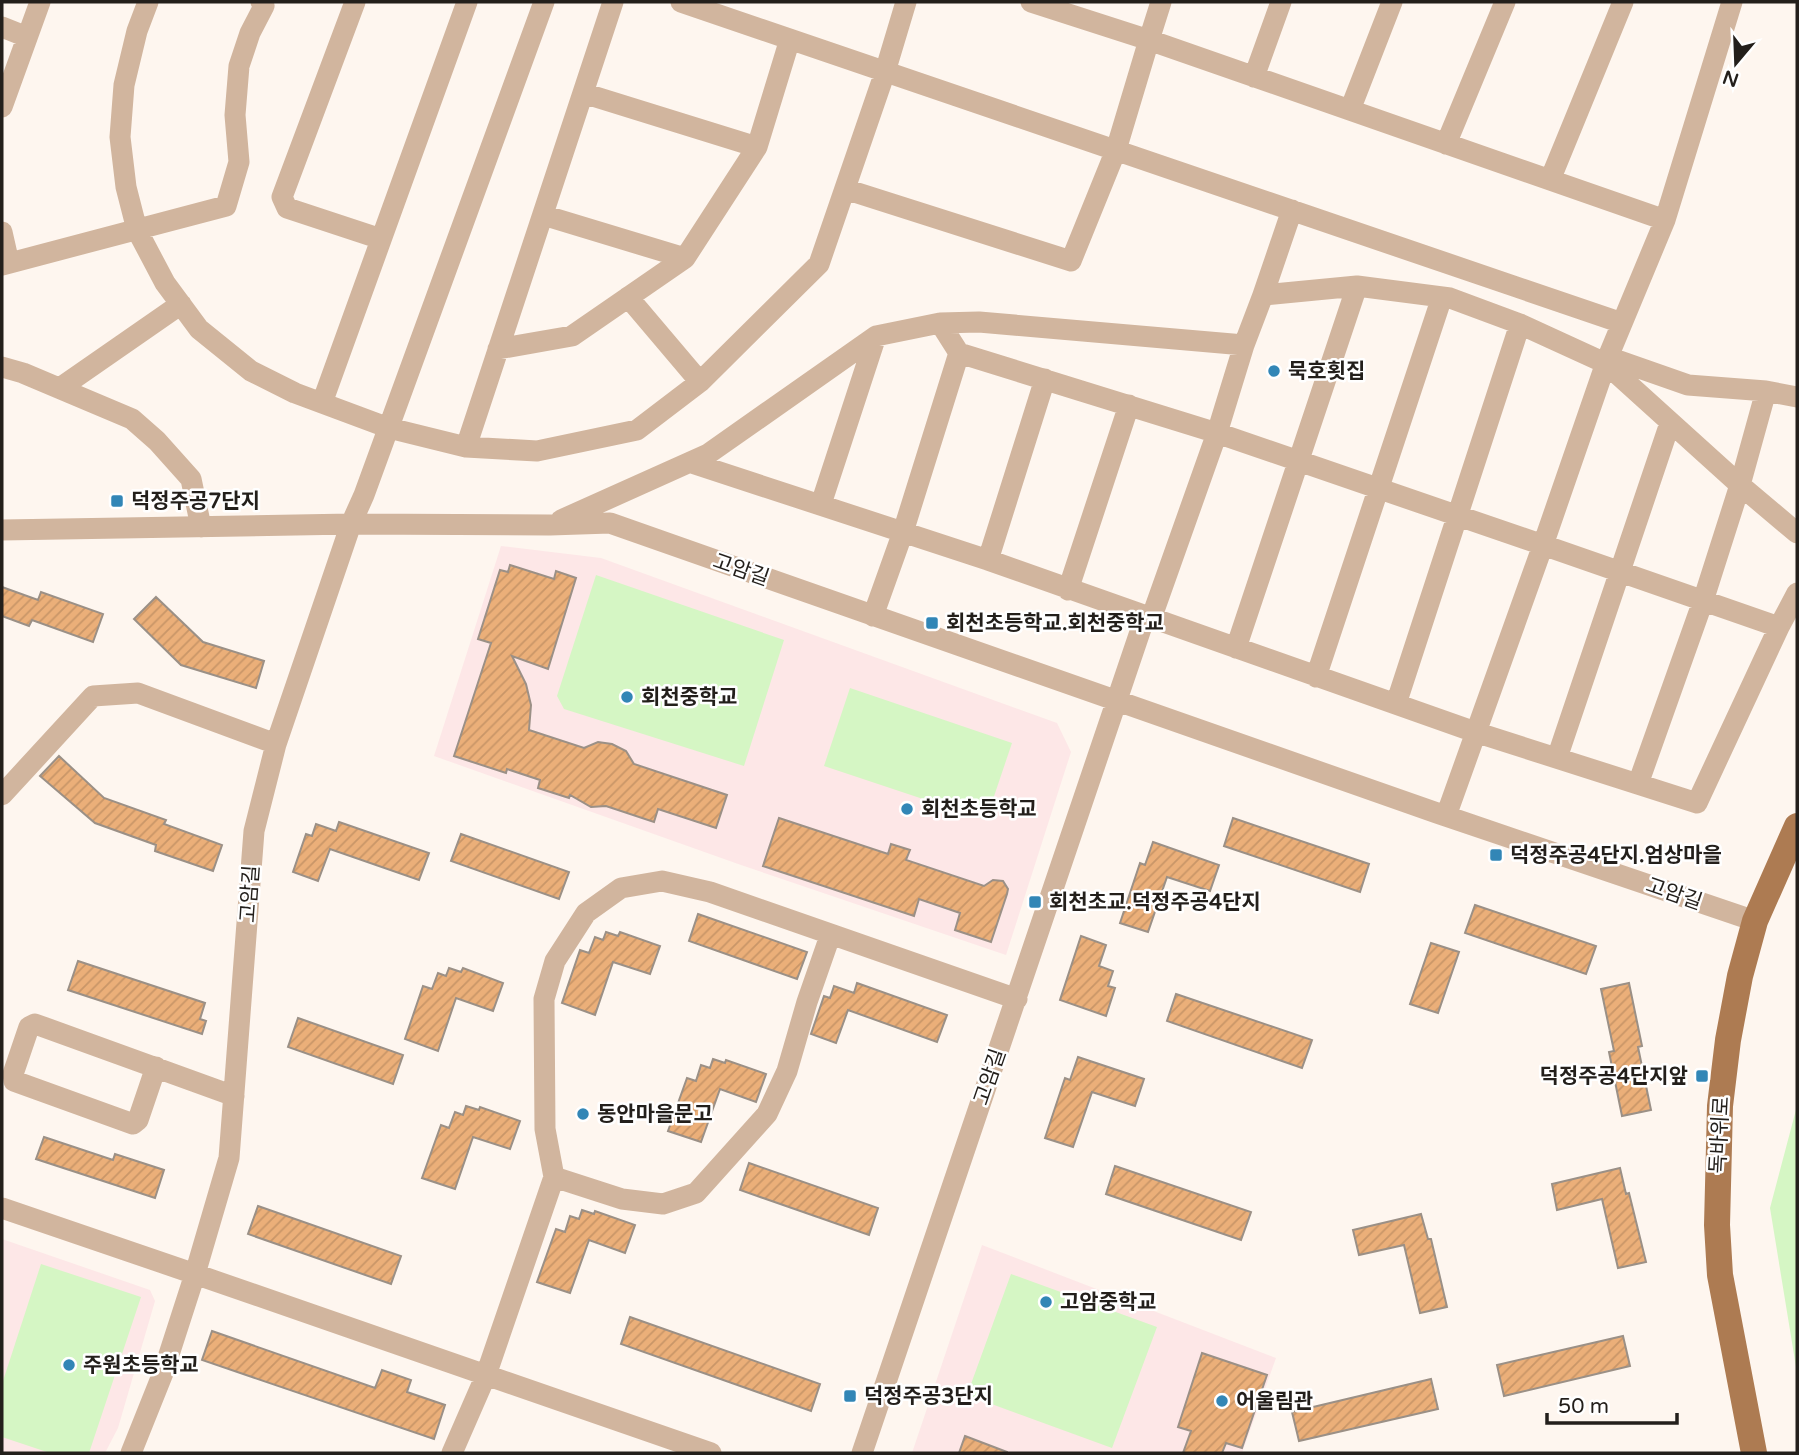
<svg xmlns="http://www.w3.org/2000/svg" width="1799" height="1455" viewBox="0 0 1799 1455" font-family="'Varela Round','Noto Sans KR',sans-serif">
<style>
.education{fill:#fde7e7}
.grass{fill:#d5f6c4}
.building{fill:url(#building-hatch);stroke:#9b9086;stroke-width:2}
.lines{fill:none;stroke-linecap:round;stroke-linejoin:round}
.minor{stroke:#d1b59e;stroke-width:21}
.major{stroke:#ad7b52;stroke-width:26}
.poi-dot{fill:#3286b6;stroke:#fff;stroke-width:2.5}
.labels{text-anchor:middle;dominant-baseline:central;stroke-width:5;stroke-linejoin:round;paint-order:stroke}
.poi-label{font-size:21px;font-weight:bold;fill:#231f1b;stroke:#fff;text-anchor:start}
.street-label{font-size:21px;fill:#231f1b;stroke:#fff}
</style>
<defs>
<pattern id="building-hatch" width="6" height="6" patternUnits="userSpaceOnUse" patternTransform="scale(1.75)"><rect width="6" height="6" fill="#ebaf79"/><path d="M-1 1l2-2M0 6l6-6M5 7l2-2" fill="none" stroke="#c99668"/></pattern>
</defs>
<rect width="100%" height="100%" fill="#fef6ef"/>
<path class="education" d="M501,546L601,558L1057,723L1071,752L1006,955L741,865L434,756Z
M2,1239L150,1290L155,1301L118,1428L105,1453H2Z
M982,1245L1276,1358L1242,1453H912Z"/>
<path class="grass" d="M596,575L784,640L744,766L564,709L557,696Z
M850,688L1012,743L986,820L824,766Z
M1797,1106V1373L1770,1208Z
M41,1264L141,1297L89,1453H50L2,1437V1384Z
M1011,1274L1157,1327L1112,1448L967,1395Z"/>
<path class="building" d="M510,565L554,579L556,571L576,578L548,669L512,656L526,684L531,705L529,730L584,748L598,742L612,744L626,751L634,764L727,795L716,828L658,809L654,822L606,806L591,807L570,795L569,798L538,788L540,780L507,769L506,773L454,756L491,643L478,639L500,570L508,572Z
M2,587L38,600L41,592L103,614L93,642L32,620L29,626L2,616Z
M156,597L203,642L264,661L256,688L181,665L134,619Z
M59,756L104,798L166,820L164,824L222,845L213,871L155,851L156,845L95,823L40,776Z
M779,818L888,854L891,844L910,850L906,860L984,886L993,880L1003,881L1008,889L1007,894L991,942L955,930L960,913L919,899L914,916L763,866Z
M1233,818L1369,864L1360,892L1224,846Z
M339,822L429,853L419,880L330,849L318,881L293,872L306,834L312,836L316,824L336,831Z
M461,834L569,872L559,899L451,861Z
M1153,842L1219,865L1210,891L1167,877L1148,932L1120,923L1140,863L1145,865Z
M1475,905L1596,946L1586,974L1465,933Z
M698,914L807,952L797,979L689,941Z
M606,932L618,936L620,932L660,946L650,974L613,962L595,1015L562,1003L580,950L589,953L595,937L603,940Z
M1081,936L1106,945L1099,966L1113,971L1108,986L1115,988L1106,1016L1060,1000Z
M1431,943L1459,952L1438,1013L1410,1004Z
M78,961L205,1003L200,1019L206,1021L202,1034L68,990Z
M449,968L461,972L463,968L503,983L493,1011L456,998L438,1051L405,1039L423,986L432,989L438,973L446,976Z
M857,983L947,1015L937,1042L848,1010L836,1043L811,1034L824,996L830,998L834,986L854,993Z
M1629,983L1642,1046L1638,1047L1651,1110L1622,1116L1609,1052L1614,1051L1601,989Z
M1176,994L1312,1040L1302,1068L1167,1021Z
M298,1018L403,1055L393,1084L288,1047Z
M1078,1057L1144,1079L1135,1106L1092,1092L1073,1147L1045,1138L1065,1078L1070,1080Z
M713,1059L725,1063L726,1060L766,1074L756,1102L720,1089L701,1142L668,1131L687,1078L696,1081L701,1065L710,1068Z
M466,1106L479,1110L480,1107L520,1121L510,1149L473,1137L455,1189L422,1178L441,1125L449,1128L455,1112L463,1115Z
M44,1137L113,1160L115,1154L164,1170L155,1198L36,1159Z
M749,1163L878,1208L869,1235L740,1190Z
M1115,1166L1251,1212L1241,1240L1106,1194Z
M1620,1168L1626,1194L1629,1193L1646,1262L1618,1268L1602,1199L1557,1210L1552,1184Z
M258,1206L401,1256L391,1284L248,1234Z
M582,1210L594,1214L595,1211L635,1225L625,1253L589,1240L570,1293L537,1282L556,1229L565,1232L570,1216L579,1219Z
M1421,1214L1428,1239H1431L1447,1307L1420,1313L1404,1245L1359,1255L1353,1230Z
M630,1317L820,1384L811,1411L621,1344Z
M212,1331L375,1388L382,1370L411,1380L407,1392L445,1405L434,1439L202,1360Z
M1623,1336L1630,1366L1504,1396L1497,1365Z
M1202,1353L1267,1375L1242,1448L1226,1443L1222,1453H1183L1191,1431L1178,1427Z
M1431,1379L1438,1409L1299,1441L1292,1412Z
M965,1436L1007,1452V1453H959Z"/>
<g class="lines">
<path class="minor" d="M148,2L137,31L124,85L120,137L126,187L137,230L165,283L199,329L251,371L295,393L389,428L466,447L537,451L637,430L700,382L819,264L885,72L906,2
M355,2L282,197L287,208L381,239
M681,2L1622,323
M1031,2L1149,40L1161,2
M2,27L27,37
M1254,77L1281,2
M583,93L757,147
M2,107L40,2
M1350,110L1392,2
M1446,144L1505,2
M1550,180L1623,2
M845,189L1071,261L1116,150L1149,40L1665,220
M543,215L685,258
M2,232L9,263
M2,265L226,206L239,162L235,115L239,66L250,33L264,6L261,2
M1263,295L1292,210
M628,297L700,382
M940,323L979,322L1244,345L1263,295L1357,286L1450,298L1520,324L1605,363L1740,485L1703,601L1638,784
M498,349L572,336L685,258L757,147L790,39
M1608,357L1665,220L1732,2
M2,367L23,373L132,419L157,441L191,479L201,527
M60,388L181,304
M1797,397L1766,391L1740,485L1797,533
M322,403L467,2
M466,447L613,2
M692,463L988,560L1475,732L1697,803L1779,627L1797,593
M821,504L876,336
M561,520L708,454L876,336L940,323L959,353L1217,433L1244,345
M2,530L351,524L364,495L544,2
M988,560L1045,379
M1068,590L1129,405
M873,616L903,532L959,353
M1151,619L1217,433L1543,545L1608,357L1688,385L1766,391
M1236,648L1357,286
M1316,677L1442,297
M1396,704L1520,324
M1557,758L1670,423
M2,795L93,696L138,693L276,744
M1446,816L1543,545L1779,627
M156,1067L138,1120L133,1124L14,1081L13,1074L29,1027L35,1024L234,1096
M554,1177L622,1199L663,1204L696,1193L767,1114L787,1071L807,1002L830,936
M2,1208L195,1274L163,1373L131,1453
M452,1453L486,1375L554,1177L545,1129L544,999L555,961L586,913L621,888L662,881L710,892L1017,999
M711,1453L195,1274L229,1158L254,831L276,744L351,524L550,525L610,523L1437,813L1755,921
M862,1453L1145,617"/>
<path class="major" d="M1754,1453L1720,1275L1717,1225L1720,1106L1728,1040L1740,976L1755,921L1797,826"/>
</g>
<g class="poi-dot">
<circle cx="1274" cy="371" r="7"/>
<rect x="110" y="494" width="14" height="14" rx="3.5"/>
<rect x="925" y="616" width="14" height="14" rx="3.5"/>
<circle cx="627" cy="697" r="7"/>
<circle cx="907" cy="809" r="7"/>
<rect x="1489" y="848" width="14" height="14" rx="3.5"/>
<rect x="1028" y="895" width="14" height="14" rx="3.5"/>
<rect x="1695" y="1069" width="14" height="14" rx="3.5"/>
<circle cx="583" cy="1114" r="7"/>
<circle cx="1046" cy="1302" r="7"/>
<circle cx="69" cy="1365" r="7"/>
<rect x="843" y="1389" width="14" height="14" rx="3.5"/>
<circle cx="1222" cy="1401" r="7"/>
</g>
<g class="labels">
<g class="poi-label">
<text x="1288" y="371">묵호횟집</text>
<text x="131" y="501">덕정주공7단지</text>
<text x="946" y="623">회천초등학교.회천중학교</text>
<text x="641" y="697">회천중학교</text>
<text x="921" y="809">회천초등학교</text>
<text x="1510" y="855">덕정주공4단지.엄상마을</text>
<text x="1049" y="902">회천초교.덕정주공4단지</text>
<text x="1688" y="1076" text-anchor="end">덕정주공4단지앞</text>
<text x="597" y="1114">동안마을문고</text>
<text x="1060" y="1302">고암중학교</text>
<text x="83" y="1365">주원초등학교</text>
<text x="864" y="1396">덕정주공3단지</text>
<text x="1236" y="1401">어울림관</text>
</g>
<g class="street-label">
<text transform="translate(741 570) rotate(19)">고암길</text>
<text transform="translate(250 894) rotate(-86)">고암길</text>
<text transform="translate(1674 894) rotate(19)">고암길</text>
<text transform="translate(990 1077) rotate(-71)">고암길</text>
<text transform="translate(1720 1135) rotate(-87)">독바위로</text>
</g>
</g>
<rect width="1799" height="1455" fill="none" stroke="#231f1b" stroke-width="7"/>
<g transform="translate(1736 63) rotate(199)" stroke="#ffffff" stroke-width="5" paint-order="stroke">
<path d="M0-5L12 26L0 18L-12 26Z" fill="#231f1b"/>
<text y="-10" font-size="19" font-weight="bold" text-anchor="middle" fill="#231f1b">N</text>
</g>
<path d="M1547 1413v10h130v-10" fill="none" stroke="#231f1b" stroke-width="3.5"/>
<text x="1558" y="1413" font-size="21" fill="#231f1b" stroke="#ffffff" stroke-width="5" paint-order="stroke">50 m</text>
</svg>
